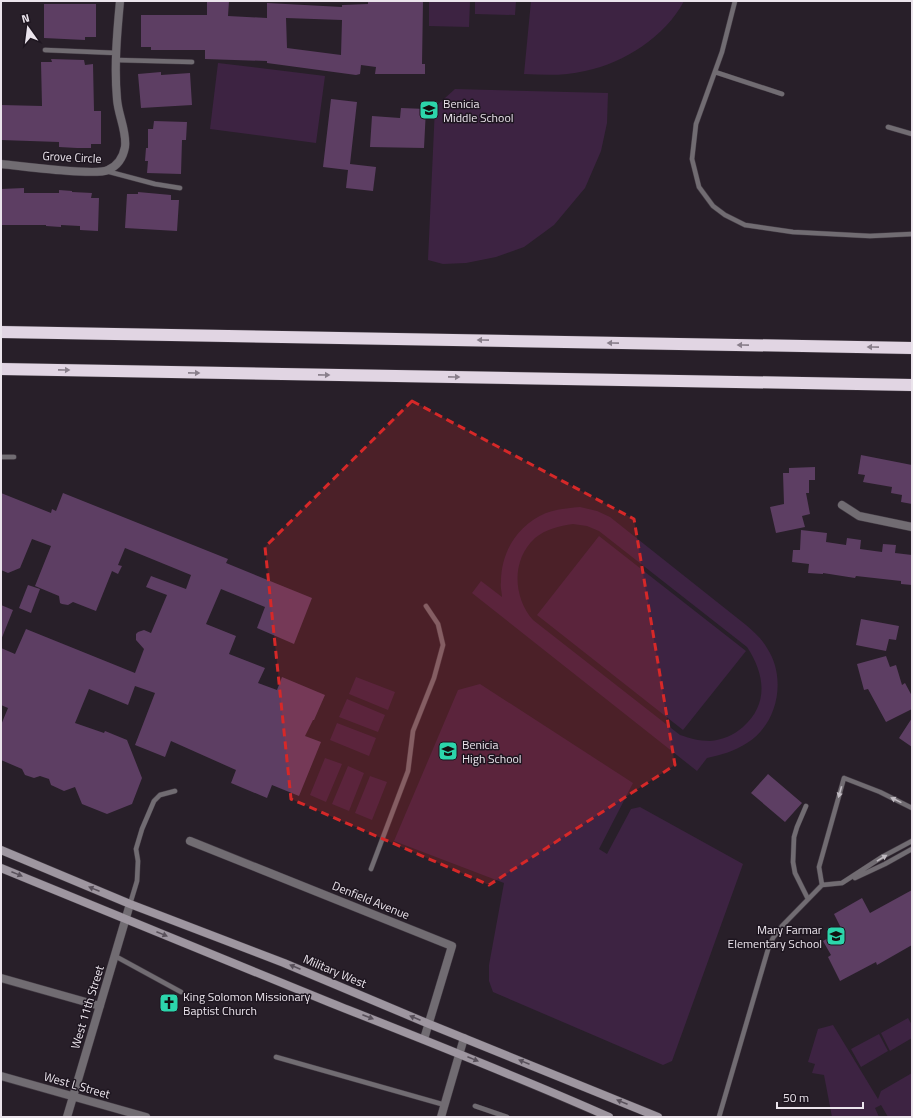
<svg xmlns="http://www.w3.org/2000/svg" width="913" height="1118" viewBox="0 0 913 1118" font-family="'Titillium Web',sans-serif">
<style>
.green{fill:#3d2342;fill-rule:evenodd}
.building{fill:#5d3e63;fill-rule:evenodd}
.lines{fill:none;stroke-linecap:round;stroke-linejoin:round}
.service-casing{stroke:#433b44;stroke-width:5.5}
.minor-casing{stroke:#433b44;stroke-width:9}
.secondary-casing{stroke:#433b44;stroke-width:9}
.motorway-casing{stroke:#433b44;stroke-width:13}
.service{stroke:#716c72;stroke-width:4.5}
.minor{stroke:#716c72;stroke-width:8}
.secondary{stroke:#9e96a0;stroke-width:8}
.motorway{stroke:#e1d5e3;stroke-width:12}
.oneway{fill:#897f8b}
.oneway2{fill:#c0bac1}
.oneway3{fill:#58505a}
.marked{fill:#d62828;fill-opacity:0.2;stroke:#d62828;stroke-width:3;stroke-dasharray:8 5;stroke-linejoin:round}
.labels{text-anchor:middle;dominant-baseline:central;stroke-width:3;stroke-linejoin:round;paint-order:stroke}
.poi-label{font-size:12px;fill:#ebe4ec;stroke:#1e1620;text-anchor:start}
.street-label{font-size:12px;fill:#ebe4ec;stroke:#1e1620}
</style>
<rect width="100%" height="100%" fill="#281f29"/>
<path class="green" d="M429,1H470L469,27L429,26Z
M475,1H516L515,15L475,14Z
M531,1H684C665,37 624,63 585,71C565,76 545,75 524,74Z
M218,63L325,76L316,143L210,129Z
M455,89L608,93L607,123L601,151L585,188L554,225L524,247L496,257L466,263L443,264L428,260L435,107Z
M580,507L597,511L610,517L746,625C754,632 762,639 767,648C787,678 778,724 747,743C735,751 721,755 707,758L697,771L472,593L481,581L502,597C502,592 500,587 501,582C501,551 518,525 546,513C557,509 569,508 580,507ZM573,524L587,526L599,531L747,647C765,674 769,704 743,727C734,735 722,740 710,741C699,741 689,738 680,735L533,620C513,597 511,560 535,538C546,529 559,526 573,524Z
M599,536L746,651L683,730L537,615Z
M356,677L395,692L388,710L349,694Z
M480,684L633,783L599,849L607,854L631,809L640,807L743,864L672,1061L663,1065L493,992L489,981V965L504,883L394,841L458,690Z
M347,699L385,715L378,732L339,717Z
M337,723L376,738L369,756L330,740Z
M325,758L342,764L326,802L310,795Z
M348,766L364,773L349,811L332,804Z
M370,776L387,782L372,820L355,813Z
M908,1018L912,1025V1038L890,1051L881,1033Z
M833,1025L878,1099L881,1091L912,1073V1117H888L881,1105L875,1108L879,1117H832L824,1075L812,1073L815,1064L808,1062L818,1029Z
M879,1034L888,1051L861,1067L851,1049Z"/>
<path class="building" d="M207,1H229L228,16L267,18V3L342,7V5L368,4V1H423L422,64H425V74H375L376,67L361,65L360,74L356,75L267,63V61L205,59V50H151V47H141V15H207ZM286,18L342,20L341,55L287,48Z
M44,4H96V37H85V40L44,38Z
M51,59L84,60L85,65L93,64L94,111H101V144H91V148H77L59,147V142L1,140V105L42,106L41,62H52Z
M161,72V75L190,73L192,105L141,108L138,74Z
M331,99L357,102L350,164L376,167L373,191L346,188L348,170L323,167Z
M401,108L426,109L424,148L370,147L372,116L400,118Z
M154,121L187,122L186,140H182L181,174L147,173L148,161H145L146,148H148V129H153Z
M24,188V193H59V190L72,191V192L92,193L91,198H99L98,231L80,230V226L61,225V227L46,226V225H1V189Z
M138,192L171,195V200H179L177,231L125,228L127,194H138Z
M861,455L912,465V504L901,502L902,495L891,493L892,487L863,482L865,475L858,474Z
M815,467V480H809V493H806L810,514L802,516L805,527L776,533L770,507L784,504L783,473H789V468Z
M1,493L51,513L52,509L56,511L63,493L228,559L226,563L312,598L294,644L257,628L265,607L221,589L206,624L236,636L229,654L265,668L258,683L277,690L282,677L325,695L314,720H313L305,736L321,742L299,796L272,785L267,798L231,783L236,770L171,741L165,757L135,745L155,693L135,686L128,705L89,689L75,723L104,733L105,731L127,740L142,778L132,804L107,814L82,804L75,787L64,791L51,785L49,779L40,776L34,778L25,775L22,769L1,760V725L8,708L1,705V648L15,654L26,629L135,673L144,649L136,640V634L138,632L144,630L151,633L167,595L146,587L151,576L186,589L191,575L125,548L118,565L122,566L118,574L112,571L96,611L73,602L68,605L62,604L60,603L59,596L35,586L51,546L32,539L20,568L8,573L1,570Z
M801,530L827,533L826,542L846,545L847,538L861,540L860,549L882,552L883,544L896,545L895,553L912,555V585L901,584V581L856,576L855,578L823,573V574L808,573L809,564L792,562L793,550H800Z
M28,585L40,589L31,613L19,608Z
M1,605L13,610L1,640Z
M861,619L899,626L896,640L889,639L886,651L856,645Z
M886,656L890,667L896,665L902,685L905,683L912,696V709L886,722L868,689L864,690L857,664Z
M912,718V747L899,738Z
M768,774L802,803L785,822L751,793Z
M912,890V945L877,965L876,962L840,981L828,957L831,955L823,941L842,930L834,914L862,898L870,913Z"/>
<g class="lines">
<g class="service-casing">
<path id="service" d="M735,1L722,52L696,124L692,159L699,187L713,206L725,215L745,225L793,232L870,236L912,234
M45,50L117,53
M116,60L192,62
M715,72L782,94
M888,127L912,134
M106,171L155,184L180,188
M1,457H14
M806,806L797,827L794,837L793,862L795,873L808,899
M371,869L408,771L413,731L434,678L443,645L438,624L426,606
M855,878L885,864L912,849
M822,885L819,867L844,778L880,792L912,808
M130,904L137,881L138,861L136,849L142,829L154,801L160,795L175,791
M115,956L181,992
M276,1057L445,1105
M475,1106L507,1117
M719,1117L769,946L773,938L782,926L822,885L842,883L882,857L912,841"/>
</g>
<g class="minor-casing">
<path id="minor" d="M1,164C20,166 95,176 108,170C117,166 123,158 125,147C127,131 118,115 117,99C114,67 117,33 120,1
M842,505L859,516L912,527
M190,841L452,946L424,1039
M1,978L100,1006
M1,1076L146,1117
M67,1117L130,904
M441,1117L464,1038"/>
</g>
<g class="secondary-casing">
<path id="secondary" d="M1,850L130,904L284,963L429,1024L658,1117
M1,868C111,913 221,958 331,1003C424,1040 517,1076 609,1117"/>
</g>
<g class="motorway-casing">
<path id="motorway" d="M1,332L912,348
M1,369L912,385"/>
</g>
<use href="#service" class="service"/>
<use href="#minor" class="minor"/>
<use href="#secondary" class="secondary"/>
<use href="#motorway" class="motorway"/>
</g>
<defs><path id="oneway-solid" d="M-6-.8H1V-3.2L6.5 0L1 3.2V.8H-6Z"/></defs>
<g class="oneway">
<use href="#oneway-solid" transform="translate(483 340) rotate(-179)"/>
<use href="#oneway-solid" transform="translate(613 343) rotate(-179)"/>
<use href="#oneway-solid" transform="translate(743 345) rotate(-179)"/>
<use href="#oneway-solid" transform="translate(873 347) rotate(-179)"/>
<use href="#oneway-solid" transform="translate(64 370) rotate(1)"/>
<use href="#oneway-solid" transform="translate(194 373) rotate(1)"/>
<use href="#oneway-solid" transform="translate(324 375) rotate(1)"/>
<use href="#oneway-solid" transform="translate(454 377) rotate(1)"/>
</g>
<g class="oneway2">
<use href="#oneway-solid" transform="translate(840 792) rotate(106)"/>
<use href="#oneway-solid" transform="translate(896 800) rotate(-154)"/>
<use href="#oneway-solid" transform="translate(882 858) rotate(-31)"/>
</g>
<g class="oneway3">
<use href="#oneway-solid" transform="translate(17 874) rotate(22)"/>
<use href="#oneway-solid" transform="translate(94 889) rotate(-158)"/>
<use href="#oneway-solid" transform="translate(162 934) rotate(22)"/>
<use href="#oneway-solid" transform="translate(295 967) rotate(-157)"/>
<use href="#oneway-solid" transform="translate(368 1017) rotate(21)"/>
<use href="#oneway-solid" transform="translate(415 1018) rotate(-157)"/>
<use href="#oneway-solid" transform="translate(473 1059) rotate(22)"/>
<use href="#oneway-solid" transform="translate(524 1062) rotate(-158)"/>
<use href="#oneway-solid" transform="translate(622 1102) rotate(-158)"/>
</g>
<path class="marked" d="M412,401L634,519L675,765L489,885L291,799L265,547Z"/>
<defs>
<g id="school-square" transform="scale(1)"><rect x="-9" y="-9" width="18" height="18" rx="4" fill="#2cd5ab" stroke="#1e1620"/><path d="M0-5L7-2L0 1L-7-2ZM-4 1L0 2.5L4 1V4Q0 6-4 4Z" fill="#111"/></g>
<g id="church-square" transform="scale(1)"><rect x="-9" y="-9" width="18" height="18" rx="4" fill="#2cd5ab" stroke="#1e1620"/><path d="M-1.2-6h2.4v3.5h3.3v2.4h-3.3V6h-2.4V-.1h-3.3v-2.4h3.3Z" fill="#111"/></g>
</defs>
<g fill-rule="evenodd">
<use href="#school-square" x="429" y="110"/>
<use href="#school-square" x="448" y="751"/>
<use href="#school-square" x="836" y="936"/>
<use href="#church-square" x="169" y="1003"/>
</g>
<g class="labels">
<g class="poi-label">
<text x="443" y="103">Benicia<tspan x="443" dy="14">Middle School</tspan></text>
<text x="462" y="744">Benicia<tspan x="462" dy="14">High School</tspan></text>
<text x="822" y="929" text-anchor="end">Mary Farmar<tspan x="822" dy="14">Elementary School</tspan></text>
<text x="183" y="996">King Solomon Missionary<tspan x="183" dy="14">Baptist Church</tspan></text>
</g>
<g class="street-label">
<text transform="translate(72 157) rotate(3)">Grove Circle</text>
<text transform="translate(371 900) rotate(22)">Denfield Avenue</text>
<text transform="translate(335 971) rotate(23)">Military West</text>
<text transform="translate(87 1007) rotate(-73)">West 11th Street</text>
<text transform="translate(77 1085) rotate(16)">West L Street</text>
</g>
</g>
<rect width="913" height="1118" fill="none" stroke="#ebe4ec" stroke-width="4"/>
<g transform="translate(28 28) rotate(346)" stroke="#1e1620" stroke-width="3" paint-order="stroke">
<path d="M0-3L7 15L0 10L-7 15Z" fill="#ebe4ec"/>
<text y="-6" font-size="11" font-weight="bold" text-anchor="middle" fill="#ebe4ec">N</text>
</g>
<path d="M777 1102v6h86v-6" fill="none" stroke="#ebe4ec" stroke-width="2"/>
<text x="783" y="1102" font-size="12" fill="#ebe4ec" stroke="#1e1620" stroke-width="3" paint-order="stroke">50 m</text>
</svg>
